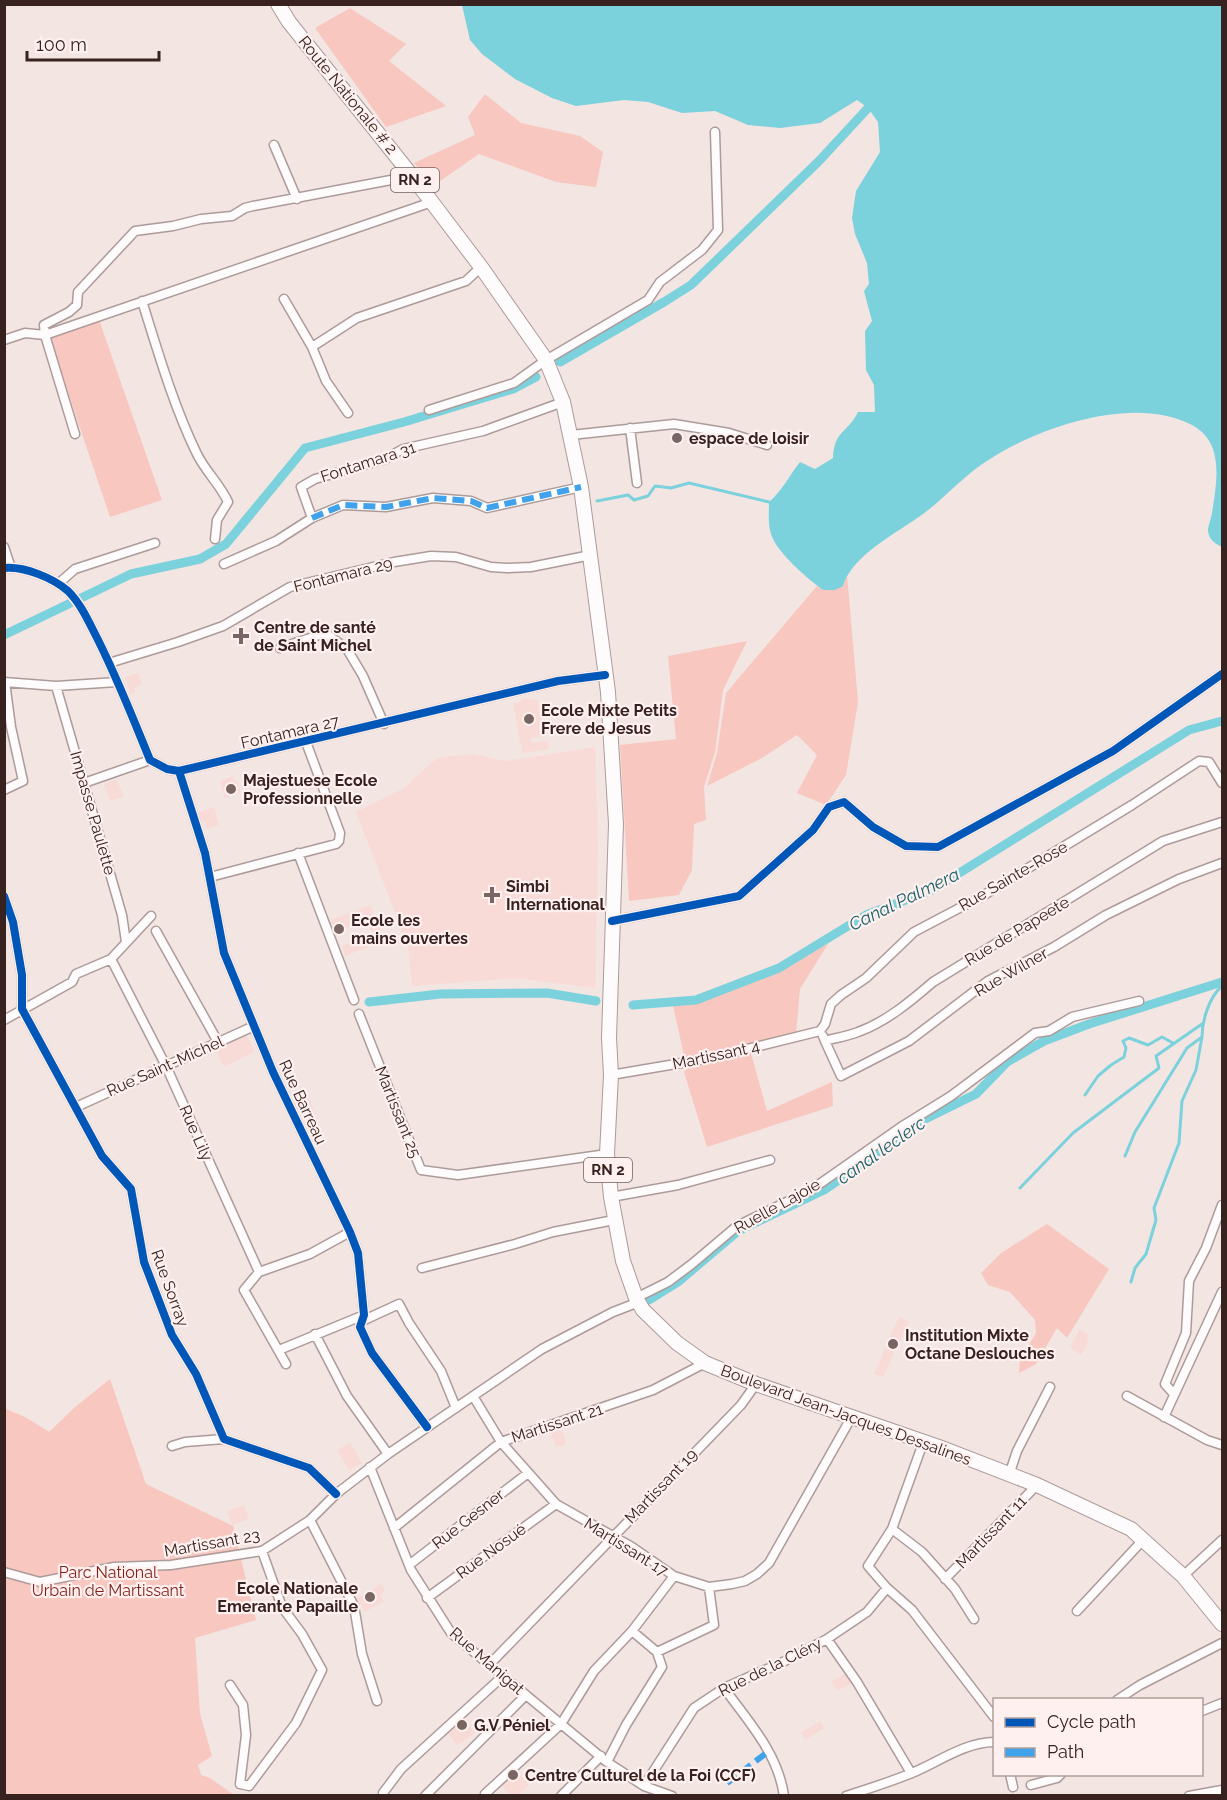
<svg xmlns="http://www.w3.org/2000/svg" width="1227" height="1800" viewBox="0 0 1227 1800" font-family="Raleway,sans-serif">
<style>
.built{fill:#f8dbd6}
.green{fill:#f8c7bf}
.water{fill:#7bd1dc}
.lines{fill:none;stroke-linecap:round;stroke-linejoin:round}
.stream{stroke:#7bd1dc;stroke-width:3}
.canal{stroke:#7bd1dc;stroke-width:9}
.minor-casing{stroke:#ac9b99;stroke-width:11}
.primary-casing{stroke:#ac9b99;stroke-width:16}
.minor{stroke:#fdfbfb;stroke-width:8}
.primary{stroke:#fdfbfb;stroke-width:14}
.quiet{stroke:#3fa2ea;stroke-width:6;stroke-dasharray:12 6;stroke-linecap:butt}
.cycleway-casing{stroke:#fdf0ee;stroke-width:11}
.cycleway{stroke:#0057b8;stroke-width:8}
.poi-dot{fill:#796663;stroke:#fdf0ee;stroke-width:2}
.labels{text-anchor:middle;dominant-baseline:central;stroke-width:4.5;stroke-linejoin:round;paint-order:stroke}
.shield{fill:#fdf0ee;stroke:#73605d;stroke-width:1.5}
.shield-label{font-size:15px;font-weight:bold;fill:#38221f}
.street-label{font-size:16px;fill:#38221f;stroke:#fdf0ee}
.poi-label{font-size:16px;font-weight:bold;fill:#38221f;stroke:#fdf0ee;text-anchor:start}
.park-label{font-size:16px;fill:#831f1a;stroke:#fdf0ee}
.water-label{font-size:18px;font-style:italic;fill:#1c616a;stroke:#fdf0ee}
</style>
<rect width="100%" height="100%" fill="#f3e5e2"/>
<path class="built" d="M138,673L142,684L135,686V692L130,694L125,677Z
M528,698L530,700L537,699L545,736L530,738L532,743L547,741L549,749L522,753L513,703L521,702V699Z
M595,747L598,843L595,988L515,978L412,986L408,946L356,812L404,788L437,758L472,754L506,761Z
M233,776L234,780H236L241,792L225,798L220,781Z
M116,779L124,796L111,801L104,784Z
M214,807L219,825L207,829L205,822L198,823L194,814Z
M370,905L385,941L345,956L342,946L373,933L365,920L336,932L331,920Z
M246,1034L255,1051L224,1067L216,1050Z
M308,1097L315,1113L299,1121L291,1105Z
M899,1317L909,1321L883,1377L874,1374Z
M1080,1329L1089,1335L1086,1340L1089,1341L1081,1355L1070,1347Z
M561,1427L566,1444L556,1447L550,1430Z
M350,1443L362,1463L349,1470L337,1450Z
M244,1505L249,1519L232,1525L227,1511Z
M381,1584L385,1591L380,1595L384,1601L365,1612L356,1599Z
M846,1673L852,1683L837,1691L832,1681Z
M463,1718L475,1733L457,1745L448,1733Z
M820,1721L824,1728L805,1740L801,1733Z
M513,1768L529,1784L524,1790L516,1795L512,1796L498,1782Z"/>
<path class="green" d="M350,8L406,44L389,61L446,106L386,127L315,28Z
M485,94L521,123L580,136L603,152L596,187L556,182L479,154L433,186L414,163L475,135L468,117Z
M97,314L162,500L110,517L47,330Z
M847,574L858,702L846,775L826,805L797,793L817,755L797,735L762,758L707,786L717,753L726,693L817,586L823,590L843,586Z
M747,641L723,690L715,752L704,787L706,820L694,824L692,870L679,895L629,901L620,745L676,739L668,656Z
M828,944L800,989L796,1034L749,1046L767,1111L832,1082L833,1106L707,1147L684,1072L687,1069L672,1001L691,999Z
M1047,1224L1109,1269L1067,1338L1057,1328L1036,1364L1019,1373L1020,1360L1036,1333L1035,1320L1010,1292L988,1285L981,1273L1001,1253Z
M110,1379L146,1484L233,1526L256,1620L195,1638L200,1714L212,1756L198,1765L201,1775L210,1778L234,1795H5L4,1408L27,1418L49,1432L74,1408Z"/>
<path class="water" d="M462,5H1222V547C1216,544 1209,540 1208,531C1208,526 1211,519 1212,513C1217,481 1225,441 1190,424C1133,395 1039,427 990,459C965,474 946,497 923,514C897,533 852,555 843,586L835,590H823C807,578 773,550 770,530C768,521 769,511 769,502C782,491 789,476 800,462L815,469L833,458C834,430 848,433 858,412H875L874,385L866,370L865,331L872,321L864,291L869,284L867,263L855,234L852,218L856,191L880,152L878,122L868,108L857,100L820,123L780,128L748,125L715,111L682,113L648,102L624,100L576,106L552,98L515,79L482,54L470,40Z"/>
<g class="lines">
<path class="stream" d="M597,501L628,495L634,500L648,496L655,486L671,488L689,483L769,502
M1085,1095L1098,1076L1111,1065L1124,1057L1126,1048L1123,1041L1129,1038L1148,1045L1162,1037L1173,1043
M1125,1156L1135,1132L1187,1048L1202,1037C1202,1021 1209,997 1222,986
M1020,1188L1073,1133L1159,1068L1156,1056L1202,1024
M1131,1282L1135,1268L1146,1254L1156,1220L1154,1208L1179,1143L1182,1101L1196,1070L1202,1037"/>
<path class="canal" d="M560,362L664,302L691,285L819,161L868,108
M4,635L131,574L200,559L226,544L305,448L404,422L513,389L536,377
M369,1002L440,994L547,993L596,1001
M633,1005L696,1000L779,968L866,915L932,890L1189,730L1222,721
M649,1300L678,1282L738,1231L824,1190L865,1162L911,1126L976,1094L1007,1062L1044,1041L1089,1024L1222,982"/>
<g class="minor-casing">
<path id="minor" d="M274,145L297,199
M284,299L312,347L326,381L348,413
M142,301C158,352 173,404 196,452C204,470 220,484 228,502L217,520L215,539
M4,340L25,333L45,335L44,325L69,312L77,305L78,292L135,231L173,226L201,219L232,216L245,208L253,206L412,176
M312,347L357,318L466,281L481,267
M429,410L514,383L546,360L648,300L660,282L702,250L718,230L715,132
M630,428L637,483
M75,434L45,335L432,202
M571,435L674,424L729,433L767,445
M312,518L343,505L386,507L433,498L471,501L487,508L581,487
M4,547L11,568
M224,564L276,541L312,518L301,487L315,479L385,459L403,449L483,431L563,402
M4,568C24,566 53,578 68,591C79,602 86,616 93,630C115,672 132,716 150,760L167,769L179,771L558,681L605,675
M58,584L75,569L155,543
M280,648L325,633L347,649L363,676L384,724
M109,663L178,642L223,626L290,587L394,562L431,556L456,557L491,567L507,568L531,567L591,555
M4,682L56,686L117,682
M56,686L122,915L126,942
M179,771L205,853L224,953L273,1072L350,1232L358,1253L364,1315L360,1327L372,1353L427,1427
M84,783L150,760
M4,790L23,781L11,727L5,682
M298,853L354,1000
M210,877L336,844L339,841L340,833L306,742
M4,896L13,922L22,975V1009L102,1156L131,1189L144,1262L172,1335L196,1374L224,1439L309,1468L336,1494
M151,916L111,959L166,1066L259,1272L310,1254L350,1232
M612,921L739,896L813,830L829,807L844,802L873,827L906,846L938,847L1113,751L1222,674
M156,931L218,1042
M359,1014L421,1170L458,1175L607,1154
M4,1020L72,982L76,974L111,959
M820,1031L825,1024L831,1004L841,995L866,978L914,932L984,895L1132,805L1199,761L1209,762L1222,783
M823,1036L825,1041C836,1038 848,1036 858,1032C886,1022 911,1001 933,982L1163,841L1222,822
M825,1041L841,1076L909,1041L988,981L1054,947L1106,915L1179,879L1222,863
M611,1075L711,1058L820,1031
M76,1107L254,1026
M611,1197L678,1185L770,1160
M422,1268L515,1244L553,1232L614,1220
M259,1272L244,1290L286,1364
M636,1298L668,1282L692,1264L737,1226L811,1190L901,1127L951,1096L1035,1033L1049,1031L1072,1017L1139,1001
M362,1321L399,1304L409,1323L441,1371L456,1408
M315,1334L347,1396L388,1454
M279,1350L364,1315
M1174,1394L1165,1384L1186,1333L1189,1281L1206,1248L1222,1205
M473,1396L501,1442L556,1504L632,1547L674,1576L709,1587L732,1584L745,1581L757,1574L769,1563L851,1418
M1127,1396L1207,1440L1222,1445
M1164,1417L1222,1292
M923,1443L892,1529L868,1566L887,1588L912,1610L994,1717
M172,1446L185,1442L224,1439
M370,1467L411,1570L451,1633L607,1762L644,1786L672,1796
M1009,1475L1017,1451L1050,1387
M310,1520L354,1606L362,1654L377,1701
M394,1528L501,1442L653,1390L705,1363
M892,1529L922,1552L955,1589L974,1619
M409,1565L528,1473
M4,1572L40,1582L114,1567L171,1565L262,1551L310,1520L336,1494L388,1454L542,1349L613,1312L639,1302
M1183,1576L1222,1540
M945,1579L1037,1485
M427,1598L556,1504
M1077,1611L1143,1540
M632,1631L657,1652L714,1625L709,1587
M827,1639L857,1682L911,1773
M489,1665L741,1405L756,1384
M230,1685L243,1705L246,1735L240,1784L249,1786L296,1723L322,1670L302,1634L282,1607L262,1551
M724,1688C748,1721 778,1753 784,1796
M1117,1700L1140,1685L1222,1643
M1202,1711L1222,1703
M607,1762L626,1725L662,1667L657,1652
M1010,1774L1013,1787
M1031,1785L1057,1778L1061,1774
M644,1786L694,1708L724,1688L783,1662L827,1639L867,1612L887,1588
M383,1793L401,1769L503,1676
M485,1794L561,1724L594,1671L632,1631L674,1576
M425,1796L526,1695
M561,1796L601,1756
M846,1796C868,1789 890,1782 912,1773C938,1762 966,1742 994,1742
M1189,1796L1222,1790"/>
</g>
<g class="primary-casing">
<path id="primary" d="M278,4L289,22L412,176L481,267L546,360L563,402L581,487L608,692L616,824L609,1038L611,1075L607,1154L611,1197L623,1261L636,1298L643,1310L677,1343L705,1363L756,1384L939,1447L1037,1485L1131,1529L1183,1576L1222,1624"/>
</g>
<use href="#minor" class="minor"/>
<use href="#primary" class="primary"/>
<path class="quiet" d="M312,518L343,505L386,507L433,498L471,501L487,508L581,487
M727,1783L769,1751"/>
<g class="cycleway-casing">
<path id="cycleway" d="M4,568C24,566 53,578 68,591C79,602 86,616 93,630C115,672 132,716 150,760L167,769L179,771L558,681L605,675
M179,771L205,853L224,953L273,1072L350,1232L358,1253L364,1315L360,1327L372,1353L427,1427
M4,896L13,922L22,975V1009L102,1156L131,1189L144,1262L172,1335L196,1374L224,1439L309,1468L336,1494
M612,921L739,896L813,830L829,807L844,802L873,827L906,846L938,847L1113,751L1222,674"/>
</g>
<use href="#cycleway" class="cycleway"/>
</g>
<g class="poi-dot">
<circle cx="677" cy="438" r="6"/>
<path d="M238 627h6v6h6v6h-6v6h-6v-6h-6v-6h6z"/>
<circle cx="529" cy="719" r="6"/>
<circle cx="231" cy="789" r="6"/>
<path d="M489 886h6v6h6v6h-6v6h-6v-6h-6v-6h6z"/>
<circle cx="339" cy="929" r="6"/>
<circle cx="893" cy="1344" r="6"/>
<circle cx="370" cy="1597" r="6"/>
<circle cx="462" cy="1725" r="6"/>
<circle cx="513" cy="1775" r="6"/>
</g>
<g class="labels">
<g class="shield">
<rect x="391" y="168" width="48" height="24" rx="4.5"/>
<rect x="584" y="1158" width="48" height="24" rx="4.5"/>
</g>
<g class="shield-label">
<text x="415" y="180">RN 2</text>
<text x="608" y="1170">RN 2</text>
</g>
<g class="street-label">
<text transform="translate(348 95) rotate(51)">Route Nationale # 2</text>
<text transform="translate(368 462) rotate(-18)">Fontamara 31</text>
<text transform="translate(343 575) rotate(-14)">Fontamara 29</text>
<text transform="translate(290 732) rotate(-13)">Fontamara 27</text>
<text transform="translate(93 813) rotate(74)">Impasse Paulette</text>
<text transform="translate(1013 876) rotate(-30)">Rue Sainte-Rose</text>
<text transform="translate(1017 931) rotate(-31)">Rue de Papeete</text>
<text transform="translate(1011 972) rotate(-30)">Rue Wilner</text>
<text transform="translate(716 1055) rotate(-12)">Martissant 4</text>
<text transform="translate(165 1066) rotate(-24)">Rue Saint-Michel</text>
<text transform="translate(303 1102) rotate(65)">Rue Barreau</text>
<text transform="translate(398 1112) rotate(68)">Martissant 25</text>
<text transform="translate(196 1133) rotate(66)">Rue Lily</text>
<text transform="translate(777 1206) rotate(-29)">Ruelle Lajoie</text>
<text transform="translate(170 1288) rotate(70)">Rue Sorray</text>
<text transform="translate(846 1415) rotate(20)">Boulevard Jean-Jacques Dessalines</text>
<text transform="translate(557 1423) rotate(-18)">Martissant 21</text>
<text transform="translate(661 1486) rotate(-46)">Martissant 19</text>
<text transform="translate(468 1519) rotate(-38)">Rue Gesner</text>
<text transform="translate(991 1532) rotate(-46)">Martissant 11</text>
<text transform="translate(212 1543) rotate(-10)">Martissant 23</text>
<text transform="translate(626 1547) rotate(32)">Martissant 17</text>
<text transform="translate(491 1551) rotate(-36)">Rue Nosué</text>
<text transform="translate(487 1661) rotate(41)">Rue Manigat</text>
<text transform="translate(770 1667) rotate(-26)">Rue de la Cléry</text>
</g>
<g class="poi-label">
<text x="689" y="438">espace de loisir</text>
<text x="254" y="627">Centre de santé<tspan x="254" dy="18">de Saint Michel</tspan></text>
<text x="541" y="710">Ecole Mixte Petits<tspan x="541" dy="18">Frere de Jesus</tspan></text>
<text x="243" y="780">Majestuese Ecole<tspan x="243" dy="18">Professionnelle</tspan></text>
<text x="506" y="886">Simbi<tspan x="506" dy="18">International</tspan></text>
<text x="351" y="920">Ecole les<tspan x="351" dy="18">mains ouvertes</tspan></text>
<text x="905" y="1335">Institution Mixte<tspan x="905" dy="18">Octane Deslouches</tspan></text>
<text x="358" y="1588" text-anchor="end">Ecole Nationale<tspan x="358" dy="18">Emerante Papaille</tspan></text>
<text x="474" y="1725">G.V Péniel</text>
<text x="525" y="1775">Centre Culturel de la Foi (CCF)</text>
</g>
<g class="park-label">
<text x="108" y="1572">Parc National<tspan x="108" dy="18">Urbain de Martissant</tspan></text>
</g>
<g class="water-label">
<text transform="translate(904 899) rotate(-26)">Canal Palmera</text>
<text transform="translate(881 1150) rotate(-35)">canal leclerc</text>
</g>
</g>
<rect width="1227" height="1800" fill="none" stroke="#38221f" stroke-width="12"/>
<rect x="993" y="1698" width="210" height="78" fill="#fdf0ee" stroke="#ae9e9b" stroke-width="1.5"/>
<rect x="1005" y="1718" width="30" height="9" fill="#0057b8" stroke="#ae9e9b" stroke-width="1.5"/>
<text x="1047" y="1728" font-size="18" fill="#38221f">Cycle path</text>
<rect x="1005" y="1748" width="30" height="9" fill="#3fa2ea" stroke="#ae9e9b" stroke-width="1.5"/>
<text x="1047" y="1758" font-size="18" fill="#38221f">Path</text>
<path d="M27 51v9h132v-9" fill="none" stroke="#38221f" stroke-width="3"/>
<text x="36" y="51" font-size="18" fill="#38221f" stroke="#fdf0ee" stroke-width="4.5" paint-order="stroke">100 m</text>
</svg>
